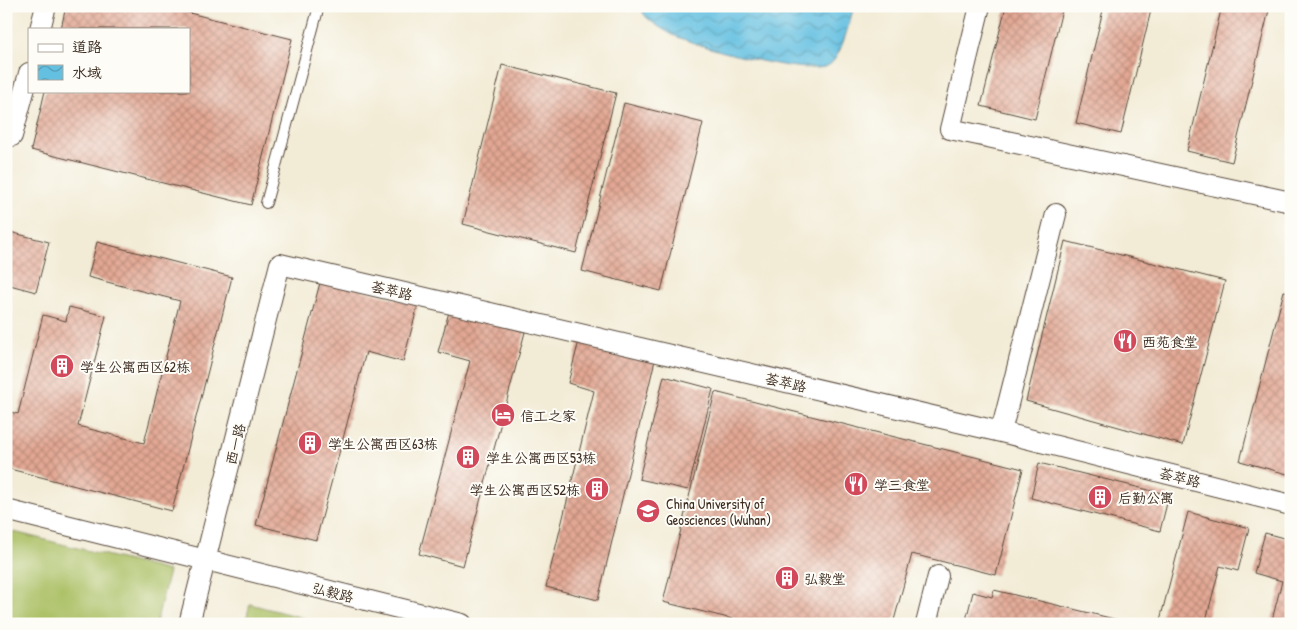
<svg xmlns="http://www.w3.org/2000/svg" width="1297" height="630" viewBox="0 0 1297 630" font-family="'Patrick Hand','LXGW WenKai TC',sans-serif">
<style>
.pitch{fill:#aabf64;stroke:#727441}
.water{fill:url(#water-waves);stroke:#4f7580}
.building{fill:url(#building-cross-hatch)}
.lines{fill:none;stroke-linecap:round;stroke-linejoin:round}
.service-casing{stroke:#564739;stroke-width:12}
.minor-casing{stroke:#564739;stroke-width:22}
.service{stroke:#fff;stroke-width:10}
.minor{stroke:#fff;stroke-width:20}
.labels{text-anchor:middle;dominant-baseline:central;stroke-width:4;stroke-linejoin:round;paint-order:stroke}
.street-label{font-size:14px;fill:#3b2a1e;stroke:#fdfcf7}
.poi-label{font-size:14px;fill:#3b2a1e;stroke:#fdfcf7;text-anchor:start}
</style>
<defs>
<pattern id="water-waves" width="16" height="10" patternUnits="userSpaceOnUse" patternTransform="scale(1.25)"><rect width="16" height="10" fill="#63c0e1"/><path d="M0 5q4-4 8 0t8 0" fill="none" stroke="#539cb6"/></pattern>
<pattern id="building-cross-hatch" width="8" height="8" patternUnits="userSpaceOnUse" patternTransform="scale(1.25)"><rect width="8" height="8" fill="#e3a894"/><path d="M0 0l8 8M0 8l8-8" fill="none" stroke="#b98978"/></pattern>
</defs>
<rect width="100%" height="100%" fill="#fdfcf7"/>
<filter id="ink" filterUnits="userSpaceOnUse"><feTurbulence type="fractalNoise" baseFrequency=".02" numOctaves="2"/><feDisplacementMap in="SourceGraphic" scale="10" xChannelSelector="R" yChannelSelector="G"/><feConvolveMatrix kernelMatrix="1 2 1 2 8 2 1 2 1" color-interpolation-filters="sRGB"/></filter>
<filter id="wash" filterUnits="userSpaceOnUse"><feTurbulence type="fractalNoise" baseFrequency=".0096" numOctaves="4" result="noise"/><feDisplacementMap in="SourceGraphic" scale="20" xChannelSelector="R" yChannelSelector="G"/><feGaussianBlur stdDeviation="1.12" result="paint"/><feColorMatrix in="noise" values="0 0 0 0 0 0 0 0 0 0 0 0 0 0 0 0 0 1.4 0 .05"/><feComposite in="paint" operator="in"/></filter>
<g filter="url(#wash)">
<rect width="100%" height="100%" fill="#f2ebd5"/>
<path class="pitch" d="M6,530L169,571L156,624H6Z
M250,604L326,624H245Z"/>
<path class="water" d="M642,6H854C850,20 841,58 829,65C810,78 694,46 671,34C664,30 647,20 644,14C642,11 642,9 642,6Z"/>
<g id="blocks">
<path class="building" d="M66,6H162L292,39L251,205L31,150L45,91H189V29H61Z
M1006,6H1063L1035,119L981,106Z
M1104,6H1152L1121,134L1076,123Z
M1222,6H1270L1232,162L1187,151Z
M502,65L616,93L576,253L463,224Z
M624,103L703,123L661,291L582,271Z
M6,231L49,242L36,292L6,284Z
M1065,241L1225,281L1183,445L1026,401Z
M97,242L232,277L172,511L6,468V411L18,414L43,315L66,321L69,307L106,316L78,426L144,443L180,301L88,277Z
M321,279L418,305L403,362L366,352L316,540L256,525Z
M1284,291L1291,292V475L1240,461Z
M449,312L525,332L463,566L419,554L470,361L438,352Z
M579,341L655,360L598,600L546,587L594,391L568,383Z
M664,376L713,389L688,490L639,479Z
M715,392L1023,469L996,575L912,554L893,624H753L663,602Z
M1039,463L1169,495L1160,531L1031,498Z
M1188,512L1249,528L1238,571L1220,566L1205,624H1159Z
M1265,533L1291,540V624H1271L1282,581L1254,573Z
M994,590L1131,623V624H965L973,592L992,597Z"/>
</g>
</g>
<g filter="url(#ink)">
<use href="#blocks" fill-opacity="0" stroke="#564739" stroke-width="1"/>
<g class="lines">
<g class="service-casing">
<path id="service" d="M266,203L319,6"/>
</g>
<g class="minor-casing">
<path id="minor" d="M980,6L950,129L1291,202
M40,29L46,6
M12,136L29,73
M1001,432L1056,214
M6,510L462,624
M189,624L280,264L1001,432L1291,505
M926,624L938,576"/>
</g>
<use href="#service" class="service"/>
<use href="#minor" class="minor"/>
</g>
</g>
<defs>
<g id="restaurant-disc" transform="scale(1.25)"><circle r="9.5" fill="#d1495b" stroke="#fdfcf7"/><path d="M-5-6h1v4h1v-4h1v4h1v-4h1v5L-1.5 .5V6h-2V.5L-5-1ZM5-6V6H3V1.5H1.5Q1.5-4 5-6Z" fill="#fff"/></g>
<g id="building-disc" transform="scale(1.25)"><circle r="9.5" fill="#d1495b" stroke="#fdfcf7"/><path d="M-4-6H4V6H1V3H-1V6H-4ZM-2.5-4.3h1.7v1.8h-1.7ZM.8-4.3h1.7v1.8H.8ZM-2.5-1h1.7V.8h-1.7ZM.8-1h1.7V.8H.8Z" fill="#fff"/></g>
<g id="hotel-disc" transform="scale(1.25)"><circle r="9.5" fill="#d1495b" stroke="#fdfcf7"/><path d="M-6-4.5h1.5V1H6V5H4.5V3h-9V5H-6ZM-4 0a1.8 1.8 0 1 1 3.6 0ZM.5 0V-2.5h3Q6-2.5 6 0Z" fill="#fff"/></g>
<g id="university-disc" transform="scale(1.25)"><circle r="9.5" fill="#d1495b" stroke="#fdfcf7"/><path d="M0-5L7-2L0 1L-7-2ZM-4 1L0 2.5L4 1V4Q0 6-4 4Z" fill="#fff"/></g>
</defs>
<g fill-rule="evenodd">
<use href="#restaurant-disc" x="1125" y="341"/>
<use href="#building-disc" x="62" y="366"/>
<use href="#hotel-disc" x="503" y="415"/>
<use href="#building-disc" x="310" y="443"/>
<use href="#building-disc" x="468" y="457"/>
<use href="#restaurant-disc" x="856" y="484"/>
<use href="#building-disc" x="597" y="489"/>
<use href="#building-disc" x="1100" y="497"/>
<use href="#university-disc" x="648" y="511"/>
<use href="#building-disc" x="787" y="578"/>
</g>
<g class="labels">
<g class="street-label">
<text transform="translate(392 290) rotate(13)">荟萃路</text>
<text transform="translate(786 382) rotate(13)">荟萃路</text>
<text transform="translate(235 444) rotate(-76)">西一路</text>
<text transform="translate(1180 477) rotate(14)">荟萃路</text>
<text transform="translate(333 592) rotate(14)">弘毅路</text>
</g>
<g class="poi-label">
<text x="1142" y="341">西苑食堂</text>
<text x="80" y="366">学生公寓西区62栋</text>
<text x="520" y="415">信工之家</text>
<text x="328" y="443">学生公寓西区63栋</text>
<text x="486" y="457">学生公寓西区53栋</text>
<text x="874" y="484">学三食堂</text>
<text x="580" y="489" text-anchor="end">学生公寓西区52栋</text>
<text x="1118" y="497">后勤公寓</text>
<text x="666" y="503">China University of<tspan x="666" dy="16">Geosciences (Wuhan)</tspan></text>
<text x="804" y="578">弘毅堂</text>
</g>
</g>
<rect width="1297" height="630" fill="none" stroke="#fdfcf7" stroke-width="25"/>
<rect x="28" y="28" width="162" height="65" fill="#fdfcf7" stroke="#afa8a0"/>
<rect x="38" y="44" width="25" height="8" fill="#ffffff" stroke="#afa8a0"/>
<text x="72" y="52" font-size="15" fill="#3b2a1e">道路</text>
<rect x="38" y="65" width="25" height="15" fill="url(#water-waves)" stroke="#afa8a0"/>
<text x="72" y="78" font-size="15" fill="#3b2a1e">水域</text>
</svg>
